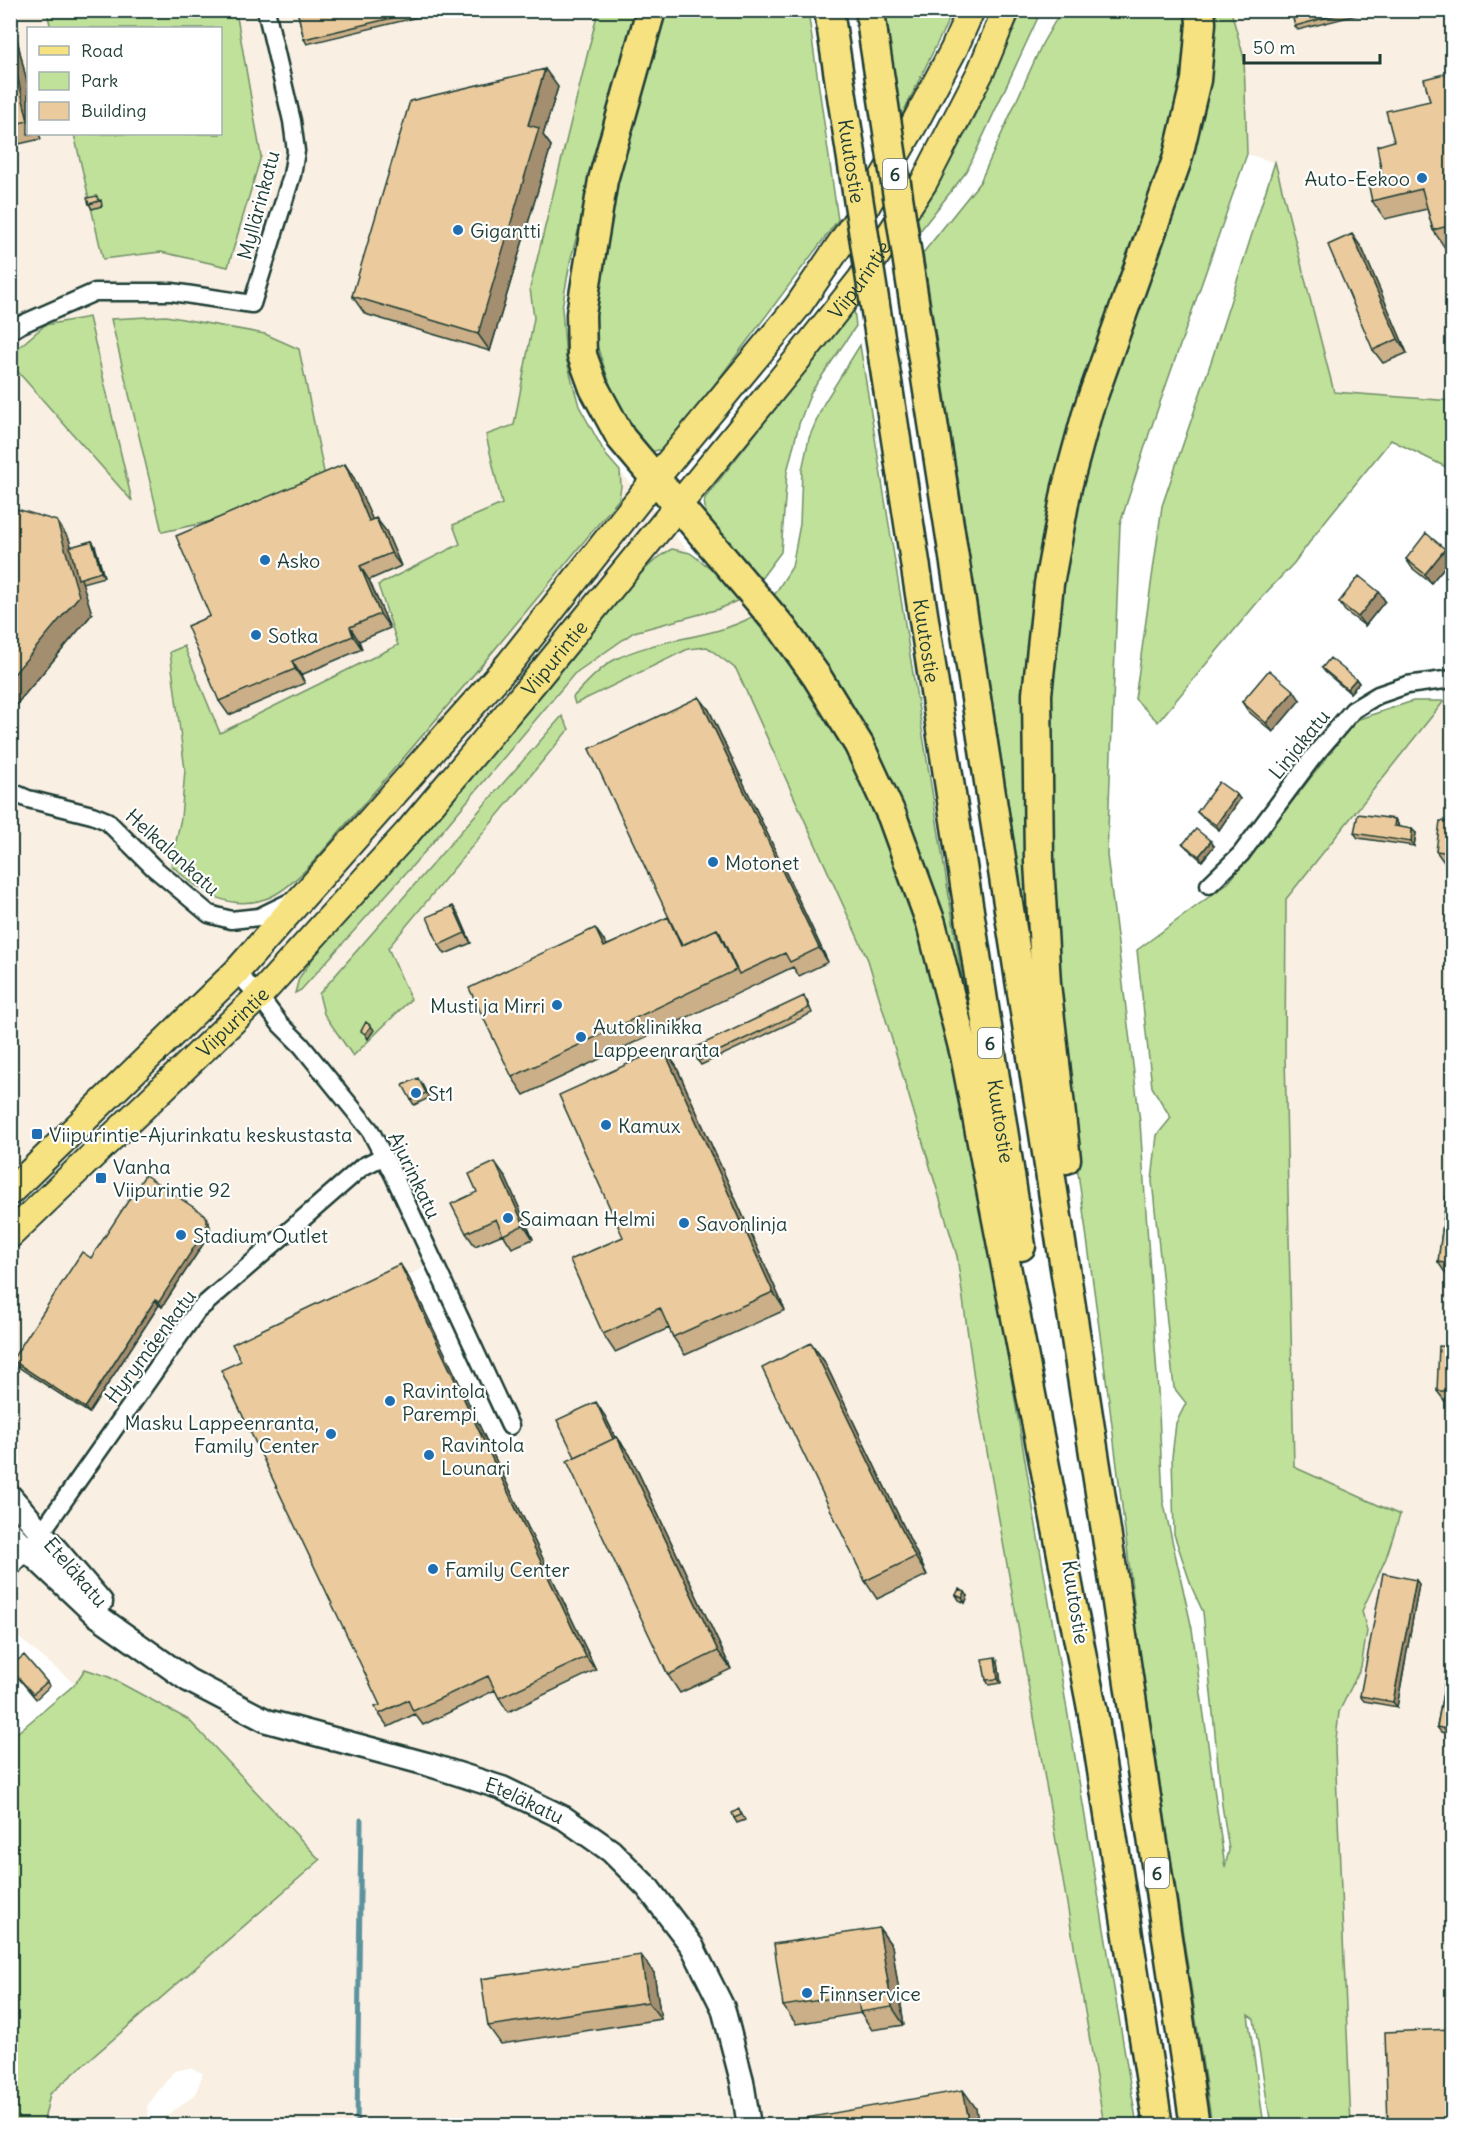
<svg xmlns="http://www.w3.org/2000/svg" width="1463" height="2136" viewBox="0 0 1463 2136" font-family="Delius,sans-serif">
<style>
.built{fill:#f9efe2;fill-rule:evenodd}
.green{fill:#c0e19a;stroke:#708f67;stroke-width:1.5}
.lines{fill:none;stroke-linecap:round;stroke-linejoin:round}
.stream{stroke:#5d939f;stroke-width:5}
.street-casing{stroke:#1f3d34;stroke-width:21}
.secondary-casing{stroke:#1f3d34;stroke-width:27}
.primary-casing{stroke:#1f3d34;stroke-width:30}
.highway-casing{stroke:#1f3d34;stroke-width:33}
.street{stroke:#fff;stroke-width:16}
.secondary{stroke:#fff;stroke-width:22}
.primary{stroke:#f7e281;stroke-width:26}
.highway{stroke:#f7e281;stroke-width:28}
.highway-bridge-casing{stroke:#1f3d34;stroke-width:33;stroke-linecap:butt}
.highway-bridge{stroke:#f7e281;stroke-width:28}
.wall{fill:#caaf88;stroke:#1f3d34;stroke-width:1.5}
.shaded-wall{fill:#a48e6f;stroke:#1f3d34;stroke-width:1.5}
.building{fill:#ebcb9e;stroke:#1f3d34;stroke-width:1.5}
.poi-dot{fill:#1f6fb2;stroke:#fff;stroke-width:2}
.labels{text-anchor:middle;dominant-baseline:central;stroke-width:4.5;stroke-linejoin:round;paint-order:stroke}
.shield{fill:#fff;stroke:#627771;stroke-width:1.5}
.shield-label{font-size:18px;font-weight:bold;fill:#1f3d34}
.street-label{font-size:20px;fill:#1f3d34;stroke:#fff}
.poi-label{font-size:20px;fill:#1f3d34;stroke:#fff;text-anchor:start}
</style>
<rect width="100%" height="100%" fill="#fff"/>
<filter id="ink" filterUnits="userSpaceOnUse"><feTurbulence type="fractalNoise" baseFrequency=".0167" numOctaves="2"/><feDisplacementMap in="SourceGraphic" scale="12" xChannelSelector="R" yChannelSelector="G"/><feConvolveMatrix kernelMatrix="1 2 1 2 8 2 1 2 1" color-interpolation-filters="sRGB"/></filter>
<g filter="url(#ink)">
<path class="built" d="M10,11H598L530,288L534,318L606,455L690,553L717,573L752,617L736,670L868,960L957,1256L974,1378L1065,1892L1104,2125H43L50,2095L189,1720L109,1677L85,1669L75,1684L11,1631ZM28,28H220V134H28ZM435,1263L519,1445L526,1442L495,1458L408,1275ZM189,2068L203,2073L195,2095L166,2116L149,2120L147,2106L174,2071Z
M1231,11H1452V401L1334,392L1275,163L1247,154L1244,58Z
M1452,695V2125H1351L1335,1749L1340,1696L1352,1635L1386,1558L1294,1467L1285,1055L1286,899L1444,701Z"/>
<path class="green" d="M66,10L236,11L261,156L228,267L161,252L103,259L74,134H220V28H51L47,13Z
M598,11H636L570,262L562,308L566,358L579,406L606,455L620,471L621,486L619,499C531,605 444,713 353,816C331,840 298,886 268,898C229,913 199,891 171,865L181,818L185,770L170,652L184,646L220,733L398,645L378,585L460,544L453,525L502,504L486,435L514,425L534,318L530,288Z
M660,11H808L838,220L667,448L650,452L639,440L619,411L597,346L595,306L613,195Z
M884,11H953L900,119Z
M1022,11H1041L967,171L920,231L917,217L971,124Z
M1061,11H1184L1188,53L1172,124L1131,251L1073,409L1043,542L1025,660L1023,770L1031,951L923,253L980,182L1042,44Z
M1212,11H1231L1244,58L1247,154L1149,434L1120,524L1107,855L1140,1122L1158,1391L1163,1500L1192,1629L1225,1867L1229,1850L1222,1805L1203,1612L1192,1588L1174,1534L1172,1457L1176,1423L1186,1403L1174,1388L1152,1181L1157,1135L1171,1118L1152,1087L1137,950L1229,882L1356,720L1413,701H1444L1286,899L1285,1055L1294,1467L1400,1515L1386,1558L1362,1611L1367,1631L1361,1667L1339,1712L1335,1749L1351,2125H1271L1254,2019L1248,2015L1264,2125H1212L1140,1653L1109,1401L1071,1121L1055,918L1049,782L1052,673L1062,574L1100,418L1133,324L1178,202L1206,101Z
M1275,162L1334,392L1452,401V470L1391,440L1326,520L1294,563L1261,598L1158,722L1135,699L1162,506L1212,359Z
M854,309L856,326L811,392L799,424L787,472L781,552L760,580C742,561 699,525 705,498Z
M166,316L265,334L299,349L325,477L217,520L162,532L111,319Z
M89,317L132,501L11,364V354L45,325Z
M860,345L966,1002L914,834L863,730L771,600L792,567L800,524L802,470L809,438L824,403Z
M672,549L690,553L717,573L739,600L719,609L634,632L574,674L422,855L301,990L295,993L299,978L316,954C399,858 483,763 565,666C592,634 637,566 672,549Z
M752,617L784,657L824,713L868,793L895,862L933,980L977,1175L1137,2125H1104L1065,1892L974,1378L957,1256L868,960L736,669L707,647L688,649L575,704L573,697C585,685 599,668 614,660C658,637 709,640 752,617Z
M562,716L569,729L388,948L411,999L353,1056L324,1014L319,994Z
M85,1669L109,1677L189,1720L320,1860L50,2094L43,2125H11V1738L75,1684Z"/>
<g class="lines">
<path class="stream" d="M357,2126L361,1820"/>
<g class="street-casing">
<path id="street" d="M10,331L20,325L95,292H172L252,304L292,175L296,151L292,121L266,10
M10,791L28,799L92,815L107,821L154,868L209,914L231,920L259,917L292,901
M1209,885L1241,854L1313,757L1353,710L1378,695L1407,685L1452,679
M236,972L259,996L280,1024L301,1045L370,1130L394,1176L510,1426
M10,1569L41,1533L197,1311L362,1167L384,1156"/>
</g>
<g class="secondary-casing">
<g id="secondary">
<path d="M10,1496L101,1602"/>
<path id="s1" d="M10,1532L26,1549L95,1614L188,1680L267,1721L427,1764L502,1788L564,1818L611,1851L648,1888L692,1946L723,2008L742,2081L749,2126"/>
</g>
</g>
<g class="primary-casing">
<g id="primary">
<path d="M10,1192L236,972L509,664L655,479L798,306L867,205L913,126L954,49L971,10"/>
<path id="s2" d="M10,1235L259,996L408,832L534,682L797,360L861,279L924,182L981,71L1006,10"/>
</g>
</g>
<g class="highway-casing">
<g id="highway">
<path d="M651,10L603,180L581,314L582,355L594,388L621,438L783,629L817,677L859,745L892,816L931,923L965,1055L1095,1724"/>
<path d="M829,10L841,90"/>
<path d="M870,10L873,34"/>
<path d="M916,314L1112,1569L1195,2126"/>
<path id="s3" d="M884,362L1021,1246"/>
<path d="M1066,1159L1046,984L1039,862L1037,694L1049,584L1067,487L1088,410L1177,160L1196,80L1201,23L1200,10"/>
<path d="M1092,1707L1158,2126"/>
</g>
</g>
<use href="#street" class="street"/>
<use href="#secondary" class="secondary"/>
<use href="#primary" class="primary"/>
<use href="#highway" class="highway"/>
<g class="highway-bridge-casing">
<g id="highway-bridge">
<path d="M873,34L916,314"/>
<path id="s4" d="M841,90L884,362"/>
</g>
</g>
<use href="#highway-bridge" class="highway-bridge"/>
</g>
<path class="wall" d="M297,10H447L307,44L304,39Z
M1291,10H1376L1298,30L1295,26Z
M10,21L14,26L28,87V134H39L41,139L10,146Z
M1452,72V246L1445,248L1433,230L1427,209L1385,219L1372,201L1394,141L1430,101Z
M558,87L543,135L551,146L490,351L365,314L352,296Z
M101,200L102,206L92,209L89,204Z
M1362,248L1407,353L1383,363L1373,350Z
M354,478L372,519L386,531L401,566L369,580L390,628L359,641L362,649L301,675L305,683L229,715L219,701L210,616Z
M10,507L69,539L71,547L92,541L95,546L104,577L82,583L92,614L10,712Z
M1445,549L1452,558L1431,583L1412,568L1406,559Z
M1379,592L1385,601L1365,626L1345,611L1339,602Z
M1322,668L1356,679L1359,683L1350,693L1325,672Z
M699,697L709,710L828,962L799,976L793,967L524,1095L512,1077L607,945L670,920Z
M1300,700L1273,732L1248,711L1242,702Z
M1237,795L1240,799L1219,830L1201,816L1197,812Z
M1452,822V870L1449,869L1436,851Z
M1398,824V826L1416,833L1414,846L1358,838L1354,833Z
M1183,844L1214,846L1202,861L1187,848Z
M459,915L471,943L445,954L439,945Z
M807,1001L812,1013L701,1065L698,1061Z
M663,1048L676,1066L785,1310L685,1355L673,1337L669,1328L615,1352L603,1334Z
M421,1082L429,1098L414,1105L411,1100Z
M1452,1154V1281L1450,1280L1438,1262Z
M505,1176L533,1239L512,1248L503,1234L475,1246L466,1233L477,1192Z
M205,1215L208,1219L211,1232L162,1307L159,1305L89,1413L15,1365L12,1360L91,1258Z
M400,1264L409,1278L596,1670L508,1712L499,1698L495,1690L423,1725L415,1714L388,1727L379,1714L380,1705L241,1361Z
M811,1343L824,1361L927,1575L877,1599L865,1581Z
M1452,1347V1404H1447L1437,1391Z
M605,1416L616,1438L617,1437L630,1455L731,1669L680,1693L668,1675L575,1457Z
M1419,1584L1397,1707L1364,1701L1360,1696Z
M956,1595L968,1596L965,1603L959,1600Z
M1452,1641V1734L1441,1732L1437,1727Z
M998,1662L1001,1683L989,1685L986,1680Z
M10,1668L47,1682L50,1686L36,1699Z
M739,1809L745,1820L737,1823L734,1818Z
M879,1928L892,1946L904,2025L872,2030L861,2013L796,2024L783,2006Z
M654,1973L661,2019L501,2044L488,2026Z
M1452,2029V2126H1388Z"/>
<path class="shaded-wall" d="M10,21L14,26L28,87V122L10,46Z
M545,69L558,87L543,135L551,146L490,351L478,334L528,125Z
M1352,234L1362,248L1407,353L1398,339Z
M345,464L354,478L379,534L369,521Z
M376,518L386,531L401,566L391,553Z
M57,521L69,539L92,614L10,712V679Z
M92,541L95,546L104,577L101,572Z
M1445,549L1452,558L1431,583L1425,574Z
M360,566L369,580L390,628L380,614Z
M1379,592L1385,601L1365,626L1358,617Z
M350,627L359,641L362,649L353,636Z
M292,661L301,675L305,683L295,669Z
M1356,679L1359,683L1350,693L1347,689Z
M1294,691L1300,700L1273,732L1266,723Z
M699,697L709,710L828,962L819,948Z
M1237,795L1240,799L1219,830L1216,825Z
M1395,819L1398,824L1397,830L1394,826Z
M1412,829L1416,833L1414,846L1411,842Z
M1211,841L1214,846L1202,861L1199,856Z
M453,906L459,915L471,943L465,933Z
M595,928L608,946L604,947Z
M371,1026L374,1030L368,1039L365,1034Z
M663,1048L676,1066L785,1310L773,1292Z
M495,1162L505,1176L533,1239L524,1225Z
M205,1215L208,1219L211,1232L162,1307L159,1302Z
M400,1264L409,1278L596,1670L586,1657Z
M155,1300L159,1305L89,1413L85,1408Z
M811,1343L824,1361L927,1575L915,1557Z
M596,1402L605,1416L623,1455L614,1441Z
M617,1437L630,1455L731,1669L718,1651Z
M1416,1580L1419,1584L1397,1707L1393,1702Z
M965,1592L968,1596L965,1603L962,1598Z
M995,1657L998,1662L1001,1683L998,1679Z
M879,1928L892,1946L904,2025L892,2007Z
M641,1955L654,1973L661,2019L648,2002Z
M963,2090L976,2108L979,2126H970Z"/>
<path class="building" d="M297,10H425L304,39Z
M1291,10H1354L1295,26Z
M10,46L28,121L10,125Z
M545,69L528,125L539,128L478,334L352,296L410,101Z
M1452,72V225L1433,230L1422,189L1372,201L1367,178L1382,174L1377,146L1394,141L1386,111L1430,101L1424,79Z
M97,196L99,201L89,204L87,198Z
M1352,234L1398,339L1373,350L1328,245Z
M345,464L369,521L376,518L391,553L360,566L380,614L350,627L353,636L292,661L295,669L219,701L187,626L210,616L176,536Z
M10,507L57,521L79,596L10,679Z
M1426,533L1445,549L1425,574L1406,559Z
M92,541L101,572L78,579L70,547Z
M1359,576L1379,592L1358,617L1339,602Z
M1330,658L1356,679L1347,689L1322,668Z
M1269,670L1294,691L1266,723L1242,702Z
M699,697L819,948L790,962L785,953L739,974L720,933L717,929L682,945L589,749Z
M1219,782L1237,795L1216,825L1197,812Z
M1358,814L1395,819L1394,826L1412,829L1411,842L1354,833Z
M1440,821L1452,822V853L1436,851Z
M1196,829L1211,841L1199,856L1183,844Z
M453,906L465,933L439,945L427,917Z
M668,917L681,946L717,929L736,970L512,1077L469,988L595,928L604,947Z
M804,996L809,1008L698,1061L692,1049Z
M366,1022L371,1026L365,1034L361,1031Z
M663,1048L773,1292L673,1337L660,1308L603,1334L570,1260L623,1237L559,1095Z
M418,1078L426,1093L411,1100L403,1085Z
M1452,1154V1264L1438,1262Z
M495,1162L524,1225L503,1235L496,1219L466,1233L451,1204L477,1192L469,1174Z
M145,1175L205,1215L207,1227L159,1302L155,1300L85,1408L12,1360L82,1252L91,1258Z
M400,1264L586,1657L499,1698L488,1676L413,1711L408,1700L379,1714L375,1707L380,1705L221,1370L241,1361L232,1344Z
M811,1343L915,1557L865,1581L762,1368Z
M1439,1346L1452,1347V1391H1437Z
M596,1402L613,1439L575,1457L557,1420Z
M617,1437L718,1651L668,1675L567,1461Z
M1383,1573L1416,1580L1393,1702L1360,1696Z
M959,1589L965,1592L962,1598L956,1595Z
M1452,1641V1730L1437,1727Z
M24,1655L47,1682L33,1694L10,1668V1667Z
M995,1657L998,1679L986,1680L982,1659Z
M739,1809L741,1815L734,1818L732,1813Z
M879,1928L892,2007L860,2012L857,1994L783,2006L774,1944Z
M641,1955L648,2002L488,2026L481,1979Z
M1452,2029V2123L1437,2124L1438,2126H1388L1385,2032Z
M963,2090L970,2126H801L800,2119Z"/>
</g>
<g class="poi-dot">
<circle cx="1422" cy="178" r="6"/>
<circle cx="458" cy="230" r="6"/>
<circle cx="265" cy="560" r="6"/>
<circle cx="256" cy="635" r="6"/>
<circle cx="713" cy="862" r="6"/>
<circle cx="557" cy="1005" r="6"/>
<circle cx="581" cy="1037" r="6"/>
<circle cx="416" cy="1093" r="6"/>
<circle cx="606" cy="1125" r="6"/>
<rect x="31" y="1128" width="12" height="12" rx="3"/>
<rect x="95" y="1172" width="12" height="12" rx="3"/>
<circle cx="508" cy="1218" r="6"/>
<circle cx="684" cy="1223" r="6"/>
<circle cx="181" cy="1235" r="6"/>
<circle cx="390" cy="1401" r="6"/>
<circle cx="331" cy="1434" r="6"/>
<circle cx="429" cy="1455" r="6"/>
<circle cx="433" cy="1569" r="6"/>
<circle cx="807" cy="1993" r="6"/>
</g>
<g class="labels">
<g class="shield">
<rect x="883" y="159" width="24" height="30" rx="4.5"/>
<rect x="978" y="1028" width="24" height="30" rx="4.5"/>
<rect x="1145" y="1858" width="24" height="30" rx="4.5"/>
</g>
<g class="shield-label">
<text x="895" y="174">6</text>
<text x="990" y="1043">6</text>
<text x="1157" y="1873">6</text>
</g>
<g class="street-label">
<text stroke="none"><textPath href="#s4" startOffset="72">Kuutostie</textPath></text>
<text transform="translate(258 205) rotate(-75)">Myllärinkatu</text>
<text stroke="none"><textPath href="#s2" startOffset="1280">Viipurintie</textPath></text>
<text stroke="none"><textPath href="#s3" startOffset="282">Kuutostie</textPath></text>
<text stroke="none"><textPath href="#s2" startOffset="794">Viipurintie</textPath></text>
<text transform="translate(1299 744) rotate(-51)">Linjakatu</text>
<text transform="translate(173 852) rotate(42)">Helkalankatu</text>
<text stroke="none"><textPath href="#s2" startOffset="308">Viipurintie</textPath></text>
<text stroke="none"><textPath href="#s3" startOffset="768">Kuutostie</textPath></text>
<text transform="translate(415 1175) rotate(64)">Ajurinkatu</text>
<text transform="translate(150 1346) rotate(-53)">Hyrymäenkatu</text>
<text transform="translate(76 1572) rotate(49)">Eteläkatu</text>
<text transform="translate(1076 1602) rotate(81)">Kuutostie</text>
<text stroke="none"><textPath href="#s1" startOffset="591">Eteläkatu</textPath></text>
</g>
<g class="poi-label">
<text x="1410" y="178" text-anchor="end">Auto-Eekoo</text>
<text x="470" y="230">Gigantti</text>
<text x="277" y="560">Asko</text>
<text x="268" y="635">Sotka</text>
<text x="725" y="862">Motonet</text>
<text x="545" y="1005" text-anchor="end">Musti ja Mirri</text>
<text x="593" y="1026">Autoklinikka<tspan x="593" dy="23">Lappeenranta</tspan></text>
<text x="428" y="1093">St1</text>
<text x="618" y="1125">Kamux</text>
<text x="49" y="1134">Viipurintie-Ajurinkatu keskustasta</text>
<text x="113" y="1166">Vanha<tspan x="113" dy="23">Viipurintie 92</tspan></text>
<text x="520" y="1218">Saimaan Helmi</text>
<text x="696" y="1223">Savonlinja</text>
<text x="193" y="1235">Stadium Outlet</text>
<text x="402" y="1390">Ravintola<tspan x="402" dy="23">Parempi</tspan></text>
<text x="319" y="1422" text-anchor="end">Masku Lappeenranta,<tspan x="319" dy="23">Family Center</tspan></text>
<text x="441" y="1444">Ravintola<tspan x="441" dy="23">Lounari</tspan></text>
<text x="445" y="1569">Family Center</text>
<text x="819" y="1993">Finnservice</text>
</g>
</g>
<rect width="1463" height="2136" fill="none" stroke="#fff" stroke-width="36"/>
<rect x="18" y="18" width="1427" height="2100" fill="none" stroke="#1f3d34" stroke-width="2" filter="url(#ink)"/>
<rect x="27" y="27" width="195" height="108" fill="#ffffff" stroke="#a5b1ae" stroke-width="1.5"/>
<rect x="39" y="46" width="30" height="9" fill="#f7e281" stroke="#a5b1ae" stroke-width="1.5"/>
<text x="81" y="57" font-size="18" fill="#1f3d34">Road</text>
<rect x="39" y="72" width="30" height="18" fill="#c0e19a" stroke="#a5b1ae" stroke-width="1.5"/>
<text x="81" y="87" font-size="18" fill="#1f3d34">Park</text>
<rect x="39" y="102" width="30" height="18" fill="#ebcb9e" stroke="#a5b1ae" stroke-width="1.5"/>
<text x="81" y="117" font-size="18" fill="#1f3d34">Building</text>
<path d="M1244 54v9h136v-9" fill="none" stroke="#1f3d34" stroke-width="3"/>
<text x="1253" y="54" font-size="18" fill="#1f3d34" stroke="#ffffff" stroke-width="4.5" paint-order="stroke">50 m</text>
</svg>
